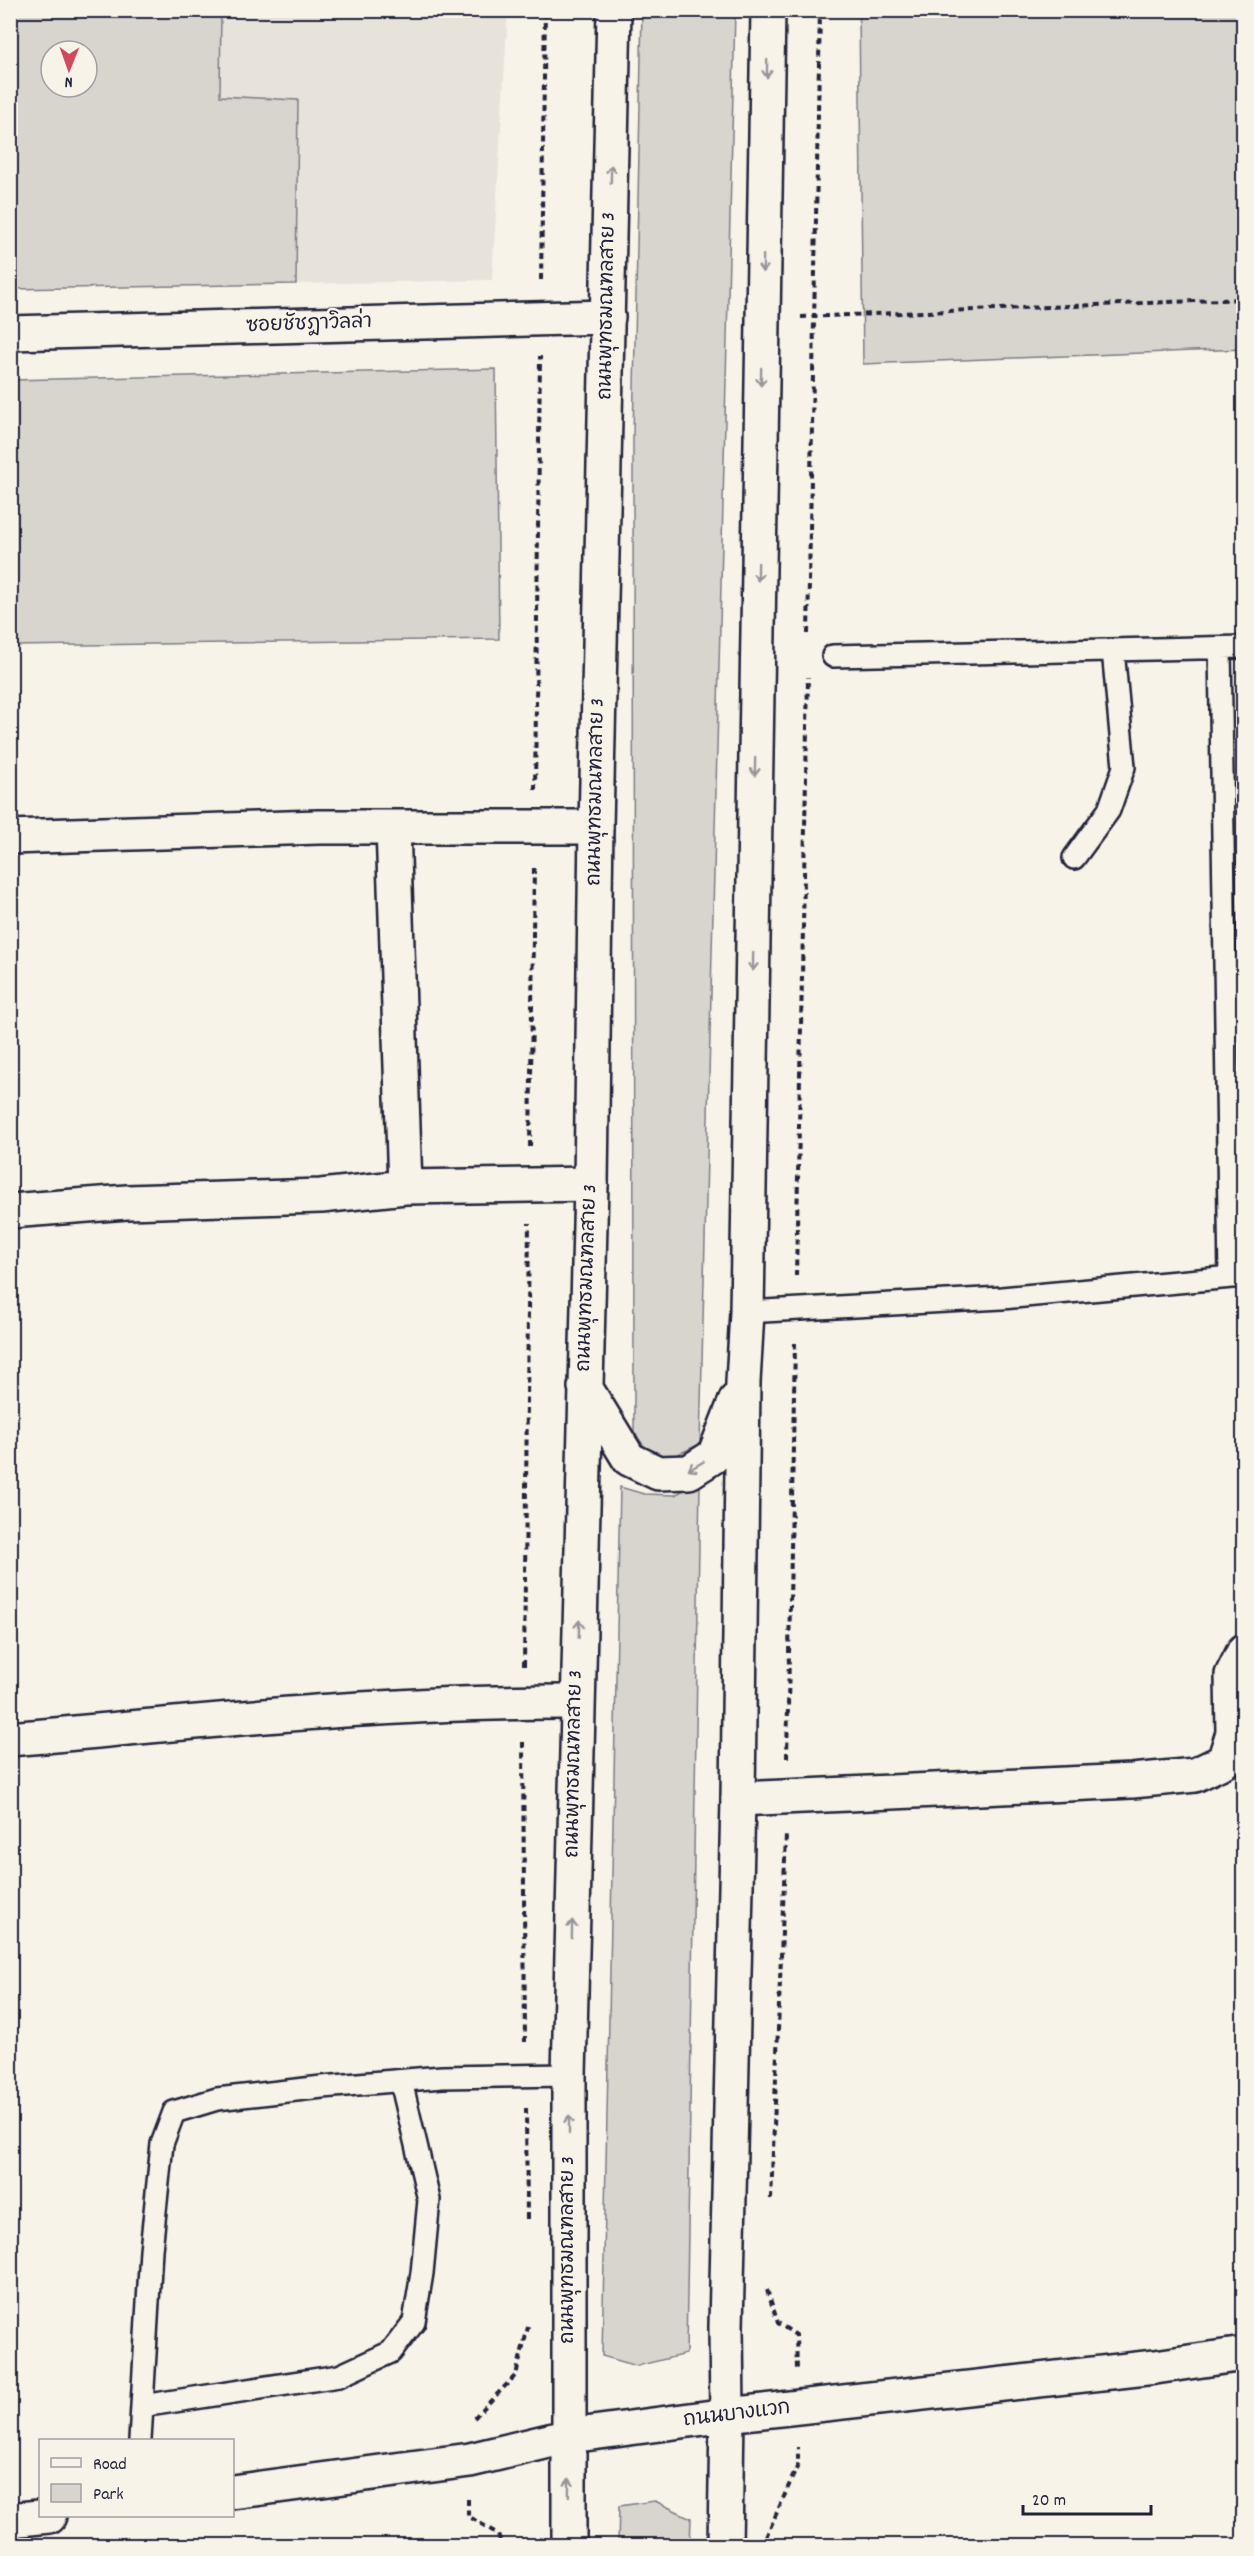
<svg xmlns="http://www.w3.org/2000/svg" width="1254" height="2556" viewBox="0 0 1254 2556" font-family="Dekko,'Playpen Sans Thai',sans-serif">
<style>
.built{fill:#e7e3db}
.green{fill:#d8d5cf;stroke:#7d7c85;stroke-width:1.5;fill-rule:evenodd}
.lines{fill:none;stroke-linecap:round;stroke-linejoin:round}
.service-casing{stroke:#22223b;stroke-width:26}
.minor-casing{stroke:#22223b;stroke-width:38}
.secondary-casing{stroke:#22223b;stroke-width:38}
.path{stroke:#22223b;stroke-width:4;stroke-dasharray:6 4.5;stroke-linecap:butt}
.service{stroke:#f7f3e8;stroke-width:21}
.minor{stroke:#f7f3e8;stroke-width:33}
.secondary{stroke:#f7f3e8;stroke-width:33}
.oneway{stroke:#97959a}
.labels{text-anchor:middle;dominant-baseline:central;stroke-width:5;stroke-linejoin:round;paint-order:stroke}
.street-label{font-size:20px;fill:#22223b;stroke:#f7f3e8}
</style>
<rect width="100%" height="100%" fill="#f7f3e8"/>
<filter id="ink" filterUnits="userSpaceOnUse"><feTurbulence type="fractalNoise" baseFrequency=".0167" numOctaves="2"/><feDisplacementMap in="SourceGraphic" scale="12" xChannelSelector="R" yChannelSelector="G"/><feConvolveMatrix kernelMatrix="1 2 1 2 8 2 1 2 1" color-interpolation-filters="sRGB"/></filter>
<g filter="url(#ink)">
<path class="built" d="M221,11H508L492,280L296,284L298,100L220,96Z"/>
<path class="green" d="M10,11H221L220,96L298,100L296,284L11,289ZM51,51H87V87H51Z
M642,11H735L700,1444L672,1457L649,1453L634,1432L633,436Z
M859,11H1243V349L863,364Z
M496,369L499,639L11,646V380Z
M700,1481L686,2354L637,2366L602,2356L620,1487L644,1494L675,1495Z
M655,2501L691,2518L690,2545H618L619,2506Z"/>
<g class="lines">
<g class="service-casing">
<path id="service" d="M1220,648L1230,1277
M833,656L1244,647
M1074,858L1109,810L1124,767L1113,650
M747,1312L1002,1298L1243,1276
M142,2406L339,2376L391,2352L414,2322L422,2273L429,2200L401,2081
M140,2440L151,2250L162,2144L174,2112L217,2099L322,2087L442,2077L569,2075"/>
</g>
<g class="minor-casing">
<path id="minor" d="M10,333L608,317
M393,827L405,1187
M10,837L319,827H596
M10,1211L127,1202L321,1196L405,1187L591,1184
M10,1739C199,1722 388,1701 577,1702
M738,1799L1132,1781L1195,1775L1224,1761L1233,1733L1232,1675L1244,1651"/>
</g>
<g class="secondary-casing">
<path id="secondary" d="M585,1387L629,1459L658,1473L689,1472L714,1456L736,1400
M232,2492L470,2460L570,2436L727,2415L1155,2367L1244,2354
M10,2520L49,2516
M569,2546V2075L591,1184L596,827L614,10
M725,2546L727,2415L726,2327L738,1799L743,1382L747,1312L768,10"/>
</g>
<path class="path" d="M541,280L545,10
M801,317L1244,299
M808,634L820,10
M535,790L540,356
M530,1147L534,866
M796,1276L808,677
M524,1666L529,1223
M523,1742L525,2044
M787,1758L795,1343
M526,2108L527,2221
M771,2199L786,1835
M767,2290L778,2323L796,2335L797,2370
M474,2418L516,2375L528,2327
M468,2499V2516L498,2534L502,2546
M766,2537L798,2465V2447"/>
<use href="#service" class="service"/>
<use href="#minor" class="minor"/>
<use href="#secondary" class="secondary"/>
</g>
<defs><path id="oneway-shaft" d="M-6 0H5M1.5-3L5.5 0L1.5 3" fill="none" stroke-width="1.6" stroke-linecap="round" stroke-linejoin="round" transform="scale(1.5)"/></defs>
<g class="oneway">
<use href="#oneway-shaft" transform="translate(767 69) rotate(91)"/>
<use href="#oneway-shaft" transform="translate(611 174) rotate(-89)"/>
<use href="#oneway-shaft" transform="translate(763 264) rotate(91)"/>
<use href="#oneway-shaft" transform="translate(761 377) rotate(91)"/>
<use href="#oneway-shaft" transform="translate(758 572) rotate(91)"/>
<use href="#oneway-shaft" transform="translate(755 767) rotate(91)"/>
<use href="#oneway-shaft" transform="translate(753 962) rotate(91)"/>
<use href="#oneway-shaft" transform="translate(696 1466) rotate(150)"/>
<use href="#oneway-shaft" transform="translate(579 1629) rotate(-88)"/>
<use href="#oneway-shaft" transform="translate(572 1929) rotate(-89)"/>
<use href="#oneway-shaft" transform="translate(569 2124) rotate(-90)"/>
<use href="#oneway-shaft" transform="translate(569 2487) rotate(-89)"/>
</g>
</g>
<g class="labels">
<g class="street-label">
<text transform="translate(608 306) rotate(-89)">ถนนพุทธมณฑลสาย 3</text>
<text transform="translate(309 325) rotate(-2)">ซอยชัชฎาวิลล่า</text>
<text transform="translate(597 792) rotate(-89)">ถนนพุทธมณฑลสาย 3</text>
<text transform="translate(588 1278) rotate(-88)">ถนนพุทธมณฑลสาย 3</text>
<text transform="translate(575 1764) rotate(-89)">ถนนพุทธมณฑลสาย 3</text>
<text transform="translate(569 2250) rotate(-90)">ถนนพุทธมณฑลสาย 3</text>
<text transform="translate(737 2415) rotate(-7)">ถนนบางแวก</text>
</g>
</g>
<rect width="1254" height="2556" fill="none" stroke="#f7f3e8" stroke-width="36"/>
<rect x="18" y="18" width="1218" height="2520" fill="none" stroke="#22223b" stroke-width="2" filter="url(#ink)"/>
<rect x="39" y="2439" width="195" height="78" fill="#f7f3e8" stroke="#a29fa3" stroke-width="1.5"/>
<rect x="51" y="2458" width="30" height="9" fill="#f7f3e8" stroke="#a29fa3" stroke-width="1.5"/>
<text x="93" y="2469" font-size="18" fill="#22223b">Road</text>
<rect x="51" y="2484" width="30" height="18" fill="#d8d5cf" stroke="#a29fa3" stroke-width="1.5"/>
<text x="93" y="2499" font-size="18" fill="#22223b">Park</text>
<g transform="translate(69 69) rotate(181)"><circle r="28" fill="#f7f3e8" stroke="#a29fa3" stroke-width="1.5"/>
<path d="M0-4.5L10 22L0 15L-10 22Z" fill="#d1495b"/>
<text y="-9" font-size="16" font-weight="bold" text-anchor="middle" fill="#22223b">N</text>
</g>
<path d="M1023 2505v9h128v-9" fill="none" stroke="#22223b" stroke-width="3"/>
<text x="1032" y="2505" font-size="18" fill="#22223b" stroke="#f7f3e8" stroke-width="4.5" paint-order="stroke">20 m</text>
</svg>
